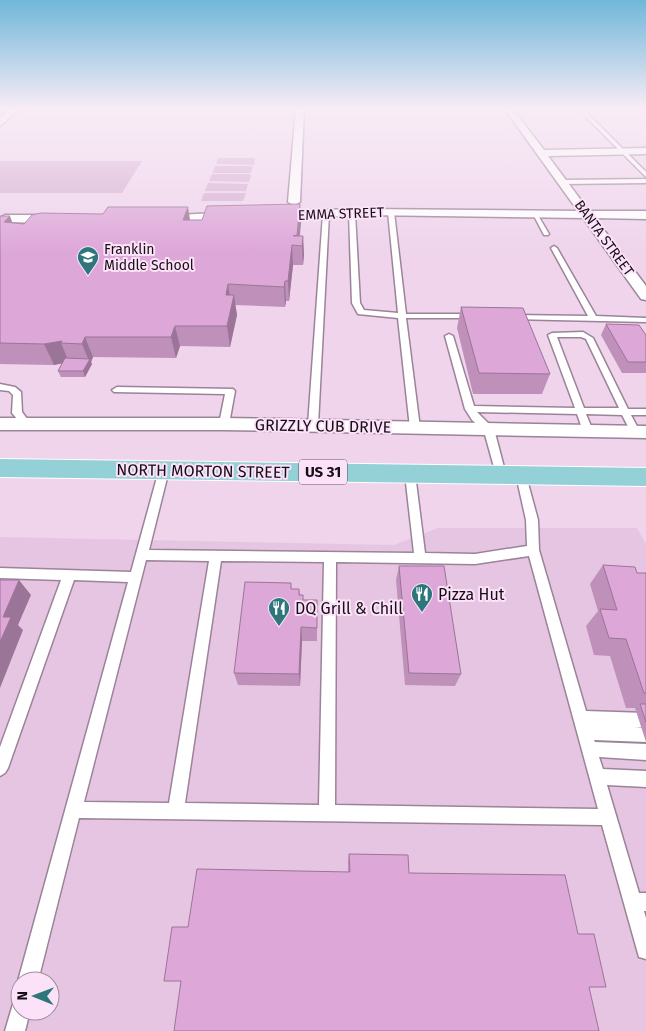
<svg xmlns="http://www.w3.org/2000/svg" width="646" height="1031" viewBox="0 0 646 1031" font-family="'Fira Sans',sans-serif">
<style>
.built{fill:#e6c5e2;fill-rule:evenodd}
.green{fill:#d5aed1}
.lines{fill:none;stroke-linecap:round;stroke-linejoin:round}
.lane-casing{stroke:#9b8398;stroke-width:3}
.street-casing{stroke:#9b8398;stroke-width:3}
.primary-casing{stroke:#fff;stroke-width:2}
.lane{fill:#fff;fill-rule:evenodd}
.street{fill:#fff;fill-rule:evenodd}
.primary{fill:#94d1d6;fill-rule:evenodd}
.wall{fill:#be90ba}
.shaded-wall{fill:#9b7597}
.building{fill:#dda7d8;stroke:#9b7597}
.labels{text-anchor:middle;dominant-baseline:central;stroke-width:4;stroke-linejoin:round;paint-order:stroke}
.far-street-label{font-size:14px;fill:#160d15;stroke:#fce2f9}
.far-poi-label{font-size:14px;fill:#160d15;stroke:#fce2f9;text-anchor:start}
.shield{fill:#fce2f9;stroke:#5b4d59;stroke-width:1}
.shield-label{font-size:15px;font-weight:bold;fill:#160d15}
.street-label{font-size:16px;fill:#160d15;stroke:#fce2f9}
.poi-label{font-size:16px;fill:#160d15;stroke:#fce2f9;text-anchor:start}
</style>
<rect width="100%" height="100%" fill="#efd4ec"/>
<path class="built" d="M438,528H637L646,544V1031H0V537L394,545ZM20,981H50V1011H20Z"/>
<path class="green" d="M218,158H255L254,165L216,164Z
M0,161H142L122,193H0Z
M215,166H253L251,173H212Z
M212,174H251L249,182L209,181Z
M208,183L248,184L246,191H205Z
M204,193H246L243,201H201Z"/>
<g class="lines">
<g class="lane-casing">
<path id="lane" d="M577,108H582L646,172V177Z
M646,179V183L563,184L560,182L563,180Z
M391,210L394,212L406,314H474L478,316L474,318H406L420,428L415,431L410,428L398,318L358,314L352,303L349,213L352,211L355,213L360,303L364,310L398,313L388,212Z
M326,212L329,214L318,425L313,428L308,425L323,214Z
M532,212H536L549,234L548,235H544Z
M554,246L557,248L596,316L646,318V322L510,319L509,317L513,315L588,316L551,248Z
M583,332L593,338L628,409H646V415H631L640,432L638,434H632L622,415L586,414L593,431L588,434L583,431L577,414L477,412L494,429L506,475L505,478H497L484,431L472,420L465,409L445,336L449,334L453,336L474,406L575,408L548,335L552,333ZM557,337H581L586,339L619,408H584Z
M0,384L15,387L21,392L22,412L31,424L29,426H23L12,413L13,395L9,391L0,390Z
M117,387L233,389L235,391L229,424L224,427L219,424L225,394L114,392L112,390Z
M164,466L169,470L149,550L414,553L405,474L410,470L415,474L425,553L475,554L527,546L526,520L516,475L517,472H525L538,520L539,550L586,711L646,713V727H635L646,728V742L594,740L595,742L646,744V760L599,757L603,769L646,771V787L607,785L639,893H646V911H644L646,918V959L639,957L637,950L602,825L79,818L38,981H20V985L18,981L128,582L74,580L8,768L5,773L0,776V747L61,580L0,578V568L131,572L159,470ZM529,556L598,809L335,805L336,562L475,564ZM146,560L209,561L169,803L84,802ZM221,561L324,562L319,805L185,803Z
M20,1001V1011H30L25,1031H5L13,1004Z"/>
</g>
<g class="street-casing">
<path id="street" d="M11,108H20L0,126V118Z
M296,108H304L300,202L294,205L288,202Z
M504,108H512L544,150L646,148V154L548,156L589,211H646V219L595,218L646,286V300L641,299L583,218L363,215L271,219L265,215L271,211L363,209L578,211Z
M231,212L237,216L235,218L161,224L155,220L161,216Z
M5,215H56L62,219L56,223L1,222L0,218Z
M0,418H224L646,426V438L224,430H0Z"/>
</g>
<g class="primary-casing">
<path id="primary" d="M0,459L646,468V486L0,477Z"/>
</g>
<use href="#lane" class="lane"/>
<use href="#street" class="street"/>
<use href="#primary" class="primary"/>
</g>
<path class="wall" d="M300,204L301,223L299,236H303L304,255L303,265H293L289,301H286L285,307L235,305L237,315L230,347L180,346L176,358L93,357L91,362L92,364L85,377H61L58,371L62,363L54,365L0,364V216L12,223L24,224L202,220Z
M461,307L550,374L542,394H473L457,328Z
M606,324L646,335V373H622L601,335Z
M603,565L637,573H646V742L635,708H626L610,656L594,655L586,626L598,611L590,584Z
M399,566L461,674L455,686L405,685L396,580Z
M292,589H299L300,595H303V600H317V641H302L300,686L238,685L234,673Z
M349,854L409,873L578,934L606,987L188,927L348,872V861Z"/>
<path class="shaded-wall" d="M300,204L301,223L299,245H293Z
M188,207L191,226L183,220Z
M10,216L17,235L4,222Z
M303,236L304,255L303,265L302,246Z
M292,245L293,265L289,301L288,281Z
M285,281L286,301L285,307L284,287Z
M228,284L231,304L226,295Z
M234,295L237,315L230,347L227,326Z
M175,326L180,346L176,358L171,337Z
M85,337L93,357L91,362L92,364L85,377L83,371L89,361L82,344Z
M62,341L61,343L69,362L54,365L44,344Z
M19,580L31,595L18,625L23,630L0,688V642L3,617Z
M301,627L302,641L300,686L299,674Z"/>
<path class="building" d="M300,204L297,235L293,236H303L302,246L292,245L288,281H285L284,287L228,284L226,295H234L227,326H175L171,337H85L82,344L61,343L62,341L44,344L0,343V216H10L4,222L24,224L32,215L41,213L103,214L108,207H188L183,220H202L207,206Z
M461,307L523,308L550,374L479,373Z
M606,324L639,325L646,335V362H628Z
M65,358L90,359L83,371H58Z
M603,565L635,567L637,573H646V693H644L626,639L609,638L600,609L617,610Z
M399,566H444L461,674L409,673Z
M0,580H19L3,617H11L0,642Z
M245,582L291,583V589H299V595H303V600H317V628L301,627L299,674L234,673Z
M640,704H646V722Z
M349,854L408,855L409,873L565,875L578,934H594L606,987H589L599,1031H174L181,981H164L172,927H188L197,869L350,872Z"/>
<linearGradient id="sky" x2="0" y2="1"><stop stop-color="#70b7d9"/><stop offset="0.43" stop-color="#f8ecf6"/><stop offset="1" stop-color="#f8ecf6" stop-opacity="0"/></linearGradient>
<rect width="646" height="253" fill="url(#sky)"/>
<defs>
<g id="school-pin" transform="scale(1.125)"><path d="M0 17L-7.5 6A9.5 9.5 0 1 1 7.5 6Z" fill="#2d767b" stroke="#fce2f9"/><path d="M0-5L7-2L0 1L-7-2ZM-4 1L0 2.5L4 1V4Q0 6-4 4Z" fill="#fff"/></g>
<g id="restaurant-pin" transform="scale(1.125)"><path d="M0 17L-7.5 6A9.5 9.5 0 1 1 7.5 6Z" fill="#2d767b" stroke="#fce2f9"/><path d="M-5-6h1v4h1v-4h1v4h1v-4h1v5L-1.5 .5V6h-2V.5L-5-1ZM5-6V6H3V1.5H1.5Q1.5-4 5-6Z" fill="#fff"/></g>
</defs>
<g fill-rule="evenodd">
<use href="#school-pin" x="88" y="257"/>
<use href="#restaurant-pin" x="422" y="594"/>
<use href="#restaurant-pin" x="279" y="608"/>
</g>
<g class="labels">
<g class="far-street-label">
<text transform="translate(341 214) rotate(-2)">EMMA STREET</text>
<text transform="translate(604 238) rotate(54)">BANTA STREET</text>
</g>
<g class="far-poi-label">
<text x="104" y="249">Franklin<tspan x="104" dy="16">Middle School</tspan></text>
</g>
<rect class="shield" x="299" y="459.5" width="48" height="25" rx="4"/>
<g class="shield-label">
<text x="323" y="472">US 31</text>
</g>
<g class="street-label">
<text transform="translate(323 426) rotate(1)">GRIZZLY CUB DRIVE</text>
<text transform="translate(203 471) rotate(1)">NORTH MORTON STREET</text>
</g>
<g class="poi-label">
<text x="438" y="594">Pizza Hut</text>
<text x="295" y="608">DQ Grill &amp; Chill</text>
</g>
</g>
<g transform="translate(35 996) rotate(271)"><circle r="24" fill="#fce2f9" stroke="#a08d9e"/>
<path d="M0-4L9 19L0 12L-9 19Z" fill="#2d767b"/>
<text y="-8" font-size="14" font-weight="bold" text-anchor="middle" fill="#160d15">N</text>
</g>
</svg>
